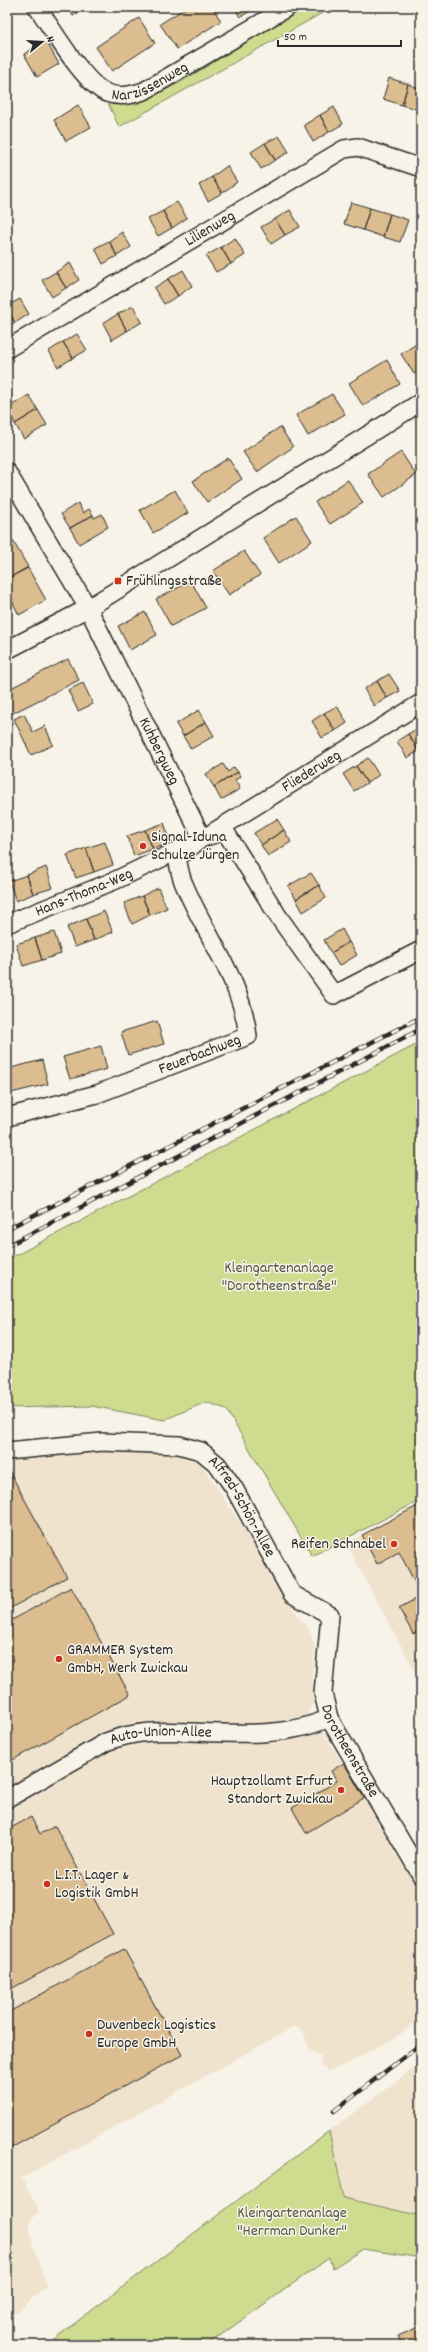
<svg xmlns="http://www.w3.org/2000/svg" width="428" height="2352" viewBox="0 0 428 2352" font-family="Dekko,sans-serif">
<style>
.built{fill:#efe3cd}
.green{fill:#cedc90;stroke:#7c845e}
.building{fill:#dcbd8f;stroke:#2b2b2b}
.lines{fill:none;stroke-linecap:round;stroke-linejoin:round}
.minor-casing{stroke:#2b2b2b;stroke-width:20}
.minor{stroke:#f7f3e8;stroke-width:17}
.rail-casing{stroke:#2b2b2b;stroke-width:4.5}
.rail{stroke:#f7f3e8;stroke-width:3;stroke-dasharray:9;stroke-linecap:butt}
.poi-dot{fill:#c8321e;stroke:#f7f3e8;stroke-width:1.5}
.labels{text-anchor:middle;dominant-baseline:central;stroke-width:3;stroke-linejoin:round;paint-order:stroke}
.street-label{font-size:16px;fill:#2b2b2b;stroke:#f7f3e8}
.poi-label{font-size:16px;fill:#2b2b2b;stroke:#f7f3e8;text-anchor:start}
.park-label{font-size:16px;fill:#545744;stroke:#f7f3e8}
</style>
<rect width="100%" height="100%" fill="#f7f3e8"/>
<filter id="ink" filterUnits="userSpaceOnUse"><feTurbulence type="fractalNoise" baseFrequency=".025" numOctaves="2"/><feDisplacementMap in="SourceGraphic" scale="8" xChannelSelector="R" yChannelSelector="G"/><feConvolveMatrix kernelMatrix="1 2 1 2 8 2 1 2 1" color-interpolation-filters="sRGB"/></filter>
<g filter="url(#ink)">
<path class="built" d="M102,1450L182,1453L194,1457L202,1465L246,1532L284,1597L309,1630L315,1646L312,1676L313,1703L308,1712L326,1736L421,1895V2006L419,2008L421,2018L395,2038L338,2068L327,2071L321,2066V2056L310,2051L303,2031L295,2026L22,2178L39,2211L29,2223L32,2242L47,2285L7,2321V1459Z
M421,1504V1683L346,1543Z
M421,2063V2216L344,2198L329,2131Z"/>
<path class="green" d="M305,7H333L119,127L108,103L137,104L179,83Z
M421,1042V1500L312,1556L226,1409L206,1402L164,1420L92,1406L7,1408V1260Z
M329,2131L344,2198L421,2216V2258L363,2249L333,2268L329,2258L207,2345H46Z"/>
<path class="building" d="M68,7H87L73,16Z
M187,7H212L221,21L177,49L160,24Z
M234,7H257L240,17Z
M139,18L155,43L112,71L96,47Z
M46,41L59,64L37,77L24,54Z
M389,78L408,84L402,105L383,99Z
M408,84L421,89L419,110L402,105Z
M78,105L91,127L66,141L54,120Z
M334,107L343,124L329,132L320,115Z
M320,115L329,132L313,142L304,125Z
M279,136L289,152L275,160L265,143Z
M265,143L275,160L261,169L251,152Z
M227,166L237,182L222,193L212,177Z
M212,177L222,193L208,201L199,185Z
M177,202L187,218L172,228L163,211Z
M351,202L370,208L363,230L344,224Z
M370,208L390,214L383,237L363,230Z
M290,210L300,227L285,235L275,219Z
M163,211L172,228L158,236L148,219Z
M390,214L408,220L400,242L383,237Z
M275,219L285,235L271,244L261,227Z
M122,232L131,247L117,256L109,241Z
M235,238L245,255L231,264L221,247Z
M109,241L117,256L103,264L95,248Z
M221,247L231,264L216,272L206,256Z
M70,263L79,280L66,288L56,272Z
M183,270L192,286L178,296L168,279Z
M56,272L66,288L52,297L42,280Z
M168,279L178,296L164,304L154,288Z
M20,299L29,314L15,323L7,306Z
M133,306L142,322L127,331L118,314Z
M7,309L15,323L7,327Z
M118,314L127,331L112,340L103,323Z
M77,334L87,350L73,358L63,342Z
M421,341V369L414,374L401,354Z
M63,342L73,358L58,367L49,351Z
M387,360L400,384L363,406L349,383Z
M332,394L345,414L308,436L296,415Z
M29,395L38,410L15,424L7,408Z
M38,410L47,425L24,439L15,424Z
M280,427L293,447L257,472L243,452Z
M401,452L416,475L384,497L368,474Z
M228,458L242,479L207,502L193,481Z
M348,480L363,503L330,524L315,502Z
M175,490L188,513L153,533L140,510Z
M78,503L83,513L89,509L93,515L70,528L61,514Z
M102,514L108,527L79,544L70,528L93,515L94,518Z
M296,516L312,541L279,563L263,538Z
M10,536L28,567L7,579V538Z
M244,551L260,575L229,595L213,571Z
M28,568L46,600L19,615L7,591V579Z
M191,581L206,608L171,626L156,599Z
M145,612L157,635L130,650L118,626Z
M421,655V667L416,659Z
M68,659L79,680L9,715L7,711V690Z
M389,674L400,691L387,698L377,681Z
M377,681L387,698L374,706L364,689Z
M83,683L93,704L78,711L68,690Z
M337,706L347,723L335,731L324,713Z
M199,710L206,722L183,736L176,724Z
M324,713L335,731L322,738L312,721Z
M24,714L33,732L45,726L53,745L31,755L14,719Z
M206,722L214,736L191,749L183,736Z
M420,727L421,749L419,751L408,734Z
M408,734L419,751L407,758L397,741Z
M368,758L379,775L367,783L356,766Z
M223,764L228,772L234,767L238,772L214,787L206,774Z
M356,766L367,783L354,791L343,774Z
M238,772L240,777L235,780L240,789L221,800L214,787Z
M277,819L284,830L261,845L254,833Z
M164,823L171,843L153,849L145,830Z
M145,830L153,849L134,856L127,836Z
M284,830L291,842L268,856L261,845Z
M105,842L113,865L94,872L86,848Z
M86,848L94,872L76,878L67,855Z
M46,867L53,888L33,894L27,875Z
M311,873L319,885L296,899L288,886Z
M27,875L33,894L16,901L9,881Z
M319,885L326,898L303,912L296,899Z
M158,888L167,908L150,915L142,896Z
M142,896L150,915L132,924L124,903Z
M104,911L113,932L94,940L86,919Z
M86,919L94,940L75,947L67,927Z
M342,929L349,942L331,953L324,940Z
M54,932L61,954L42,960L35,938Z
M35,938L42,960L23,966L16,944Z
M349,942L357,955L339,966L331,953Z
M157,1021L164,1044L128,1055L121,1032Z
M101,1046L107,1069L70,1079L63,1057Z
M42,1060L48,1084L11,1093L7,1069Z
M7,1467L67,1577L7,1610Z
M421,1504V1594L399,1552L377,1564L362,1535Z
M71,1587L130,1695L7,1763V1623Z
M421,1596V1630L413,1634L399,1608Z
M344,1763L364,1798L306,1833L292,1808L337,1781L331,1771Z
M31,1817L40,1834L55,1826L113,1934L7,1991V1830Z
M124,1949L182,2055L7,2150V2013Z
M421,2326V2345H402L398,2336Z"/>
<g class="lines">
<g class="minor-casing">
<g id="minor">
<path id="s1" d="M37,7C52,28 84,84 107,93C120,98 131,95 144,91L288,7"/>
<path id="s2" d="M7,349L344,149L358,147L421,168"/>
<path id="s3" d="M7,472L88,608L202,838L225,831L278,916L334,995L421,950"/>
<path d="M7,650L88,608L421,402"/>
<path id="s4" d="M212,833L421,703"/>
<path id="s5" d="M7,924L116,880L187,846"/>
<path id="s6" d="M7,1117L97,1094L248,1036C242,980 205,935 184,884C180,876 179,866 177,858L202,838"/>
<path id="s7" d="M7,1451L102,1442L179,1445L201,1451L218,1465L234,1488L292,1594L330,1615L323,1693L329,1718L421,1875"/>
<path id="s8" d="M7,1799L106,1742C135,1730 162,1731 193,1732C238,1734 288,1737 329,1718"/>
</g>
</g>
<use href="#minor" class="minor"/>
<g class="rail-casing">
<path id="rail" d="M7,1229L421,1017
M7,1246L421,1029
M334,2111L421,2044"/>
</g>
<use href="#rail" class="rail"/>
</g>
</g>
<g class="poi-dot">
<rect x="114" y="577" width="8" height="8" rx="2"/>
<circle cx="143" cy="846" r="4"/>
<circle cx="394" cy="1544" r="4"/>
<circle cx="59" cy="1659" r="4"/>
<circle cx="341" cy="1790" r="4"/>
<circle cx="47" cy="1884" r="4"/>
<circle cx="89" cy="2034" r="4"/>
</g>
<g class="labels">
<g class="street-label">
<text stroke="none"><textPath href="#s1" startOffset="158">Narzissenweg</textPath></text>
<text stroke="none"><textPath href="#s2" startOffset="236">Lilienweg</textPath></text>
<text stroke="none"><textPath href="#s3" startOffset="318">Kuhbergweg</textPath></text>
<text stroke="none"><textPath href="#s4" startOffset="117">Fliederweg</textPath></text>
<text stroke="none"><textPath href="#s5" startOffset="83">Hans-Thoma-Weg</textPath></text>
<text stroke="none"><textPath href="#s6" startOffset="203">Feuerbachweg</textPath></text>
<text stroke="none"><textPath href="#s7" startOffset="265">Alfred-Schön-Allee</textPath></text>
<text stroke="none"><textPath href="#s8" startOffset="170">Auto-Union-Allee</textPath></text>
<text stroke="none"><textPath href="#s7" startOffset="552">Dorotheenstraße</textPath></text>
</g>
<g class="poi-label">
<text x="126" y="581">Frühlingsstraße</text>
<text x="151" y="837">Signal-Iduna<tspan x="151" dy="18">Schulze Jürgen</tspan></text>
<text x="386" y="1544" text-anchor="end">Reifen Schnabel</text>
<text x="67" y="1650">GRAMMER System<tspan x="67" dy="18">GmbH, Werk Zwickau</tspan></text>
<text x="333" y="1781" text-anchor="end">Hauptzollamt Erfurt<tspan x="333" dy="18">Standort Zwickau</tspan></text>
<text x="55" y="1875">L.I.T. Lager &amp;<tspan x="55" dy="18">Logistik GmbH</tspan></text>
<text x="97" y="2025">Duvenbeck Logistics<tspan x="97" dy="18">Europe GmbH</tspan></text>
</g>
<g class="park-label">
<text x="279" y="1268">Kleingartenanlage<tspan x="279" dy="18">"Dorotheenstraße"</tspan></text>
<text x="292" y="2213">Kleingartenanlage<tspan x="292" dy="18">"Herrman Dunker"</tspan></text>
</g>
</g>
<rect width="428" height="2352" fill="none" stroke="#f7f3e8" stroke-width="24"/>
<rect x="12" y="12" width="404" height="2328" fill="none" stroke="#2b2b2b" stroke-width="1.5" filter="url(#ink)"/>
<g transform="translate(42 42) rotate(72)" stroke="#f7f3e8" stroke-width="3" paint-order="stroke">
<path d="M0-3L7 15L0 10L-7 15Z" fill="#2b2b2b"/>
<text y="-6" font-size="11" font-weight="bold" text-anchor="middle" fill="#2b2b2b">N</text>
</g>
<path d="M278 40v6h123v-6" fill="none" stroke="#2b2b2b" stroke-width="2"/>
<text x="284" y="40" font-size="12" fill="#2b2b2b" stroke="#f7f3e8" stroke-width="3" paint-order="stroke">50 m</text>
</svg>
